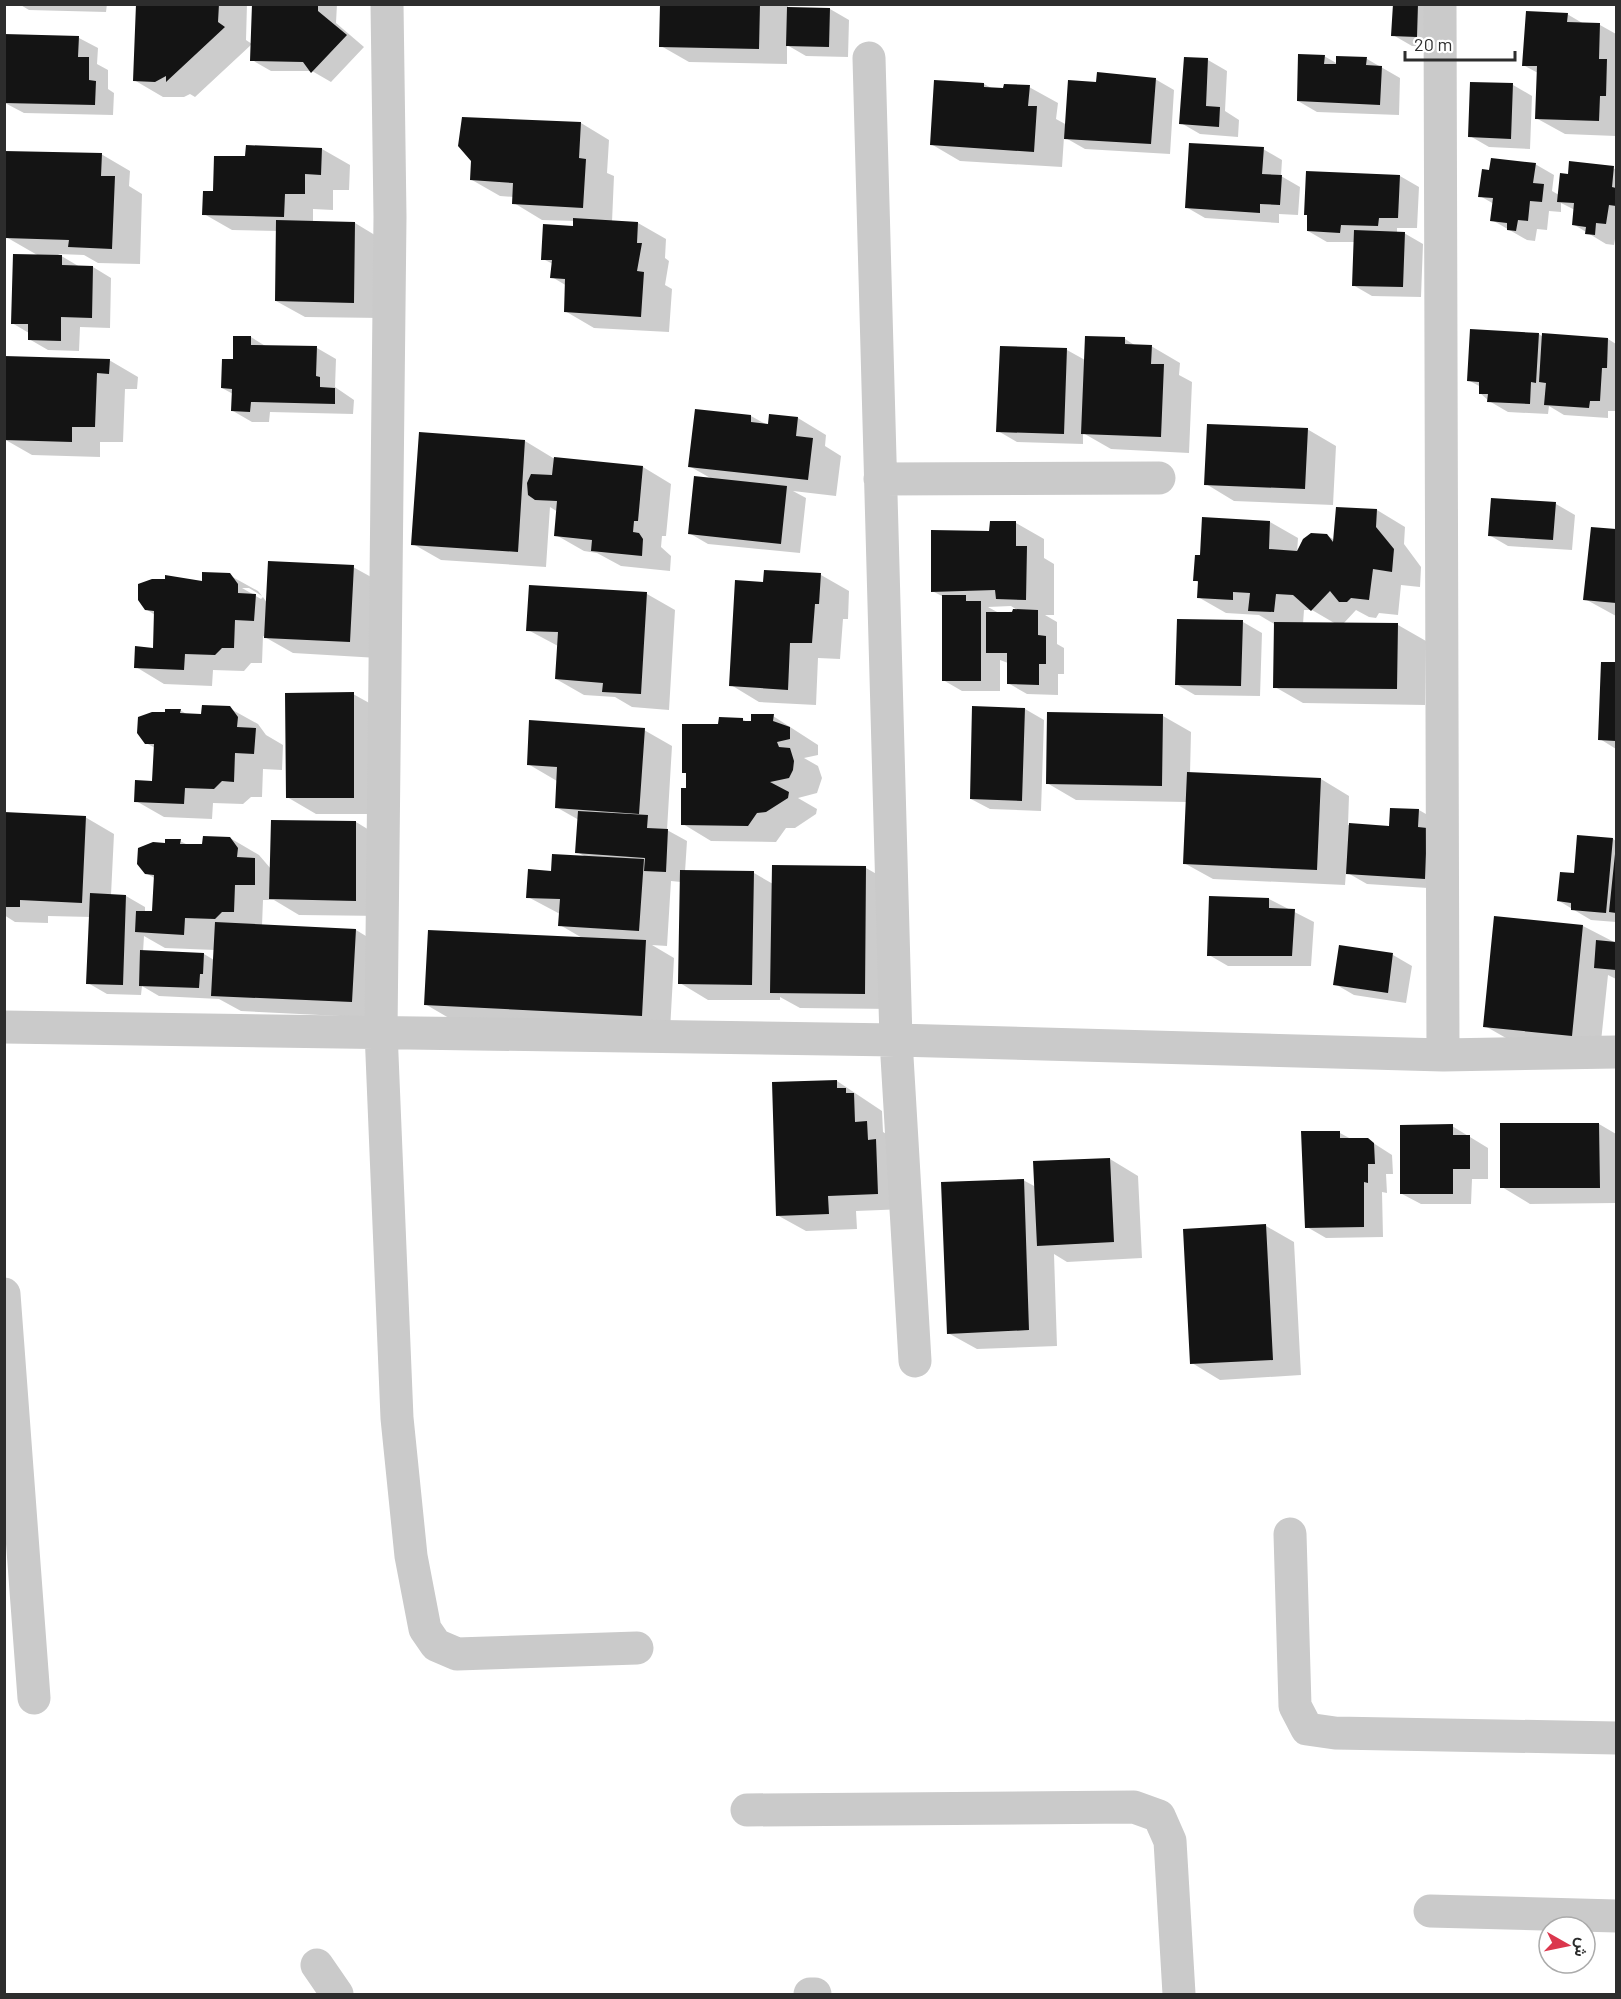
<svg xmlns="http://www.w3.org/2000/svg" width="1621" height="1999" viewBox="0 0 1621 1999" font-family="Barlow,Vazirmatn,sans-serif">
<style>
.shadow{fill:#0003;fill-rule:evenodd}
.building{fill:#141414}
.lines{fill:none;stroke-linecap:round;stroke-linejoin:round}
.minor{stroke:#cacaca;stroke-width:33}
</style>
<rect width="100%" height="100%" fill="#fff"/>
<path class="shadow" d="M19,4H107L106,12L29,10Z
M137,4H247L246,40L252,44L195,97L190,94L184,97H163L134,80Z
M254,4H337L336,23L364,47L331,82L312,71H271L252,60Z
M661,4H788V9H830L849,20L848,57L806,56L787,45V64L689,62L661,46Z
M1394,4H1437L1435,47L1412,46L1393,35Z
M1567,14L1584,24L1600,25L1616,34V136L1565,134L1536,118L1538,73L1523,65Z
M79,38L98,48L97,64L108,70V89L114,93L113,115L24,113L5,103Z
M1324,56L1338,64L1367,59L1400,78L1399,115L1317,112L1298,101Z
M1185,59L1208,60L1227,71L1225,111L1239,120L1238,137L1200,134L1181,123Z
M1155,79L1174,90L1170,154L1085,149L1064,137L1062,167L960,161L931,144L984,84L993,89L1029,87L1058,103L1056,119L1067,125L1098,83Z
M1513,85L1532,96L1530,149L1489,147L1470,136Z
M581,123L609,140L607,173L614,176L612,222L638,223L666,239L665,258L669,261L665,285L672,289L669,332L594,328L565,311L567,286L552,277L553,264L543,259L575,228V221L542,220L514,203V197L500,196L472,180Z
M322,149L350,165L349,190H333V210L313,209V222L355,223L383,240L382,318L305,317L276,301L278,231L232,230L204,214L215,192L247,158Z
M1263,149L1282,160L1281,176L1300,187L1298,215L1279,214V223L1205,218L1186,207Z
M4,152L101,154L130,171L129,186L142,194L140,264L98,263L84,255L58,254L80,267H93L111,278L110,328L80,327L79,351L48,350L29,339V333L12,323L39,256L6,237Z
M1571,163L1616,169V233L1614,245L1606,244L1573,224L1575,210L1561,203V212L1549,211L1547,230L1537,229L1535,241L1527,240L1492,220L1494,204L1480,196L1535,164L1554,175L1552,191L1559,195L1569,175Z
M1400,176L1419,187L1417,228H1397V233H1404L1423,244L1421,297L1372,296L1353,285L1355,242H1327L1308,231L1309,216L1305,214Z
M1539,334L1543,337L1608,339L1616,344V411H1608V418L1564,415L1549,406L1548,414L1508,412L1489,401L1480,393L1481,387L1468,380Z
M251,337L267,347L317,348L336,359L335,387L354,400L353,414L270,412L269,422H252L233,411V394L222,388L234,361Z
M1125,339L1136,346H1151L1180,363L1179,375L1192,382L1189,453L1111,449L1083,433V444L1017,442L998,431L1067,350L1085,360Z
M109,360L138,377L137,389H125L123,442H100V457L32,455L4,439Z
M770,415L798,418L826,435L825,446L841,456L836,496L793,491L806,498L800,553L708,544L689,533L714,480L689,466L751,416L769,426Z
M1307,429L1336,446L1333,505L1234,501L1206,484Z
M525,441L553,458L643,467L671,484L666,536H662L661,547L671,556L670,571L621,566L597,553L584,551L556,535L558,512L550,507L546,567L441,560L413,544Z
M1556,504L1575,515L1572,550L1508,546L1489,535Z
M1377,510L1405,527L1404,544L1421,567L1420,587L1401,585L1398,615L1379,613L1376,618L1369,617L1356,610L1343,624L1398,625L1426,641L1425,705L1303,703L1275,687L1276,625L1259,615L1226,613L1198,597L1199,583L1195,580L1201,556L1270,522L1298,538L1297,553L1326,535L1335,540ZM1304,610H1312L1336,624H1303Z
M1016,523L1044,539V558L1054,564V615H1045L1057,622V644L1064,648V674H1058V695L1027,694L1008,683V663L1000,660V691H962L943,680L944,597L932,591L991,533ZM1011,606L1019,611L999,613L988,607Z
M1592,528L1616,531V616L1585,599Z
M353,567L382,583L378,658L293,653L263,636L262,663H251L244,671L213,670L212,686L164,684L136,667L154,649L155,615L146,609L204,582L229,575L258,591L262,596L249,588H242L261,599L263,597L267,603Z
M821,575L849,591L848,619H843L840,659L818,658L816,705L759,702L731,685L764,583Z
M531,586L647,594L675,610L669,710L632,707L615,697L584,695L556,679L558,646L528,630Z
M1243,622L1262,633L1260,696L1195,695L1176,684Z
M1602,663L1616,664V749L1600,739Z
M353,694L382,710V814H316L287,797Z
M229,708L258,724L266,735L283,745L282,770L263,769L262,797H251L243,804L213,803L212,819L164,817L136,801L154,782L155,748L146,743L166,714L180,710L188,715H203Z
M1025,709L1044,720L1041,811L990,809L971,799Z
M773,716L818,745V755L804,758L818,766L822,778L817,793L798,798L817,809L816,814L795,828H786L776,842L711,841L683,824L687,789V774L684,772L720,726L742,719L749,723Z
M1163,716L1191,732L1190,774L1321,779L1349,796L1348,825L1391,827L1419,810L1438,821L1443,889L1367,884L1346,872L1345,885L1213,879L1184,863L1187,802L1076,800L1047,783Z
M644,730L672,746L667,830L687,841L685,872L754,873L773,884V867L866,868L894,884L893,1009L800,1008L780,997V1000H708L680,983L681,882L671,881L667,946L652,945L674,958L670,1031L454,1021L425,1004L584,939L560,925V914L528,897L552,872L586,857L577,852L579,820L556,807L557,781L528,764Z
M4,814L85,817L114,834L111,895L126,896L145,907V912L154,913L156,879L146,873L166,844L180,841L188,845L203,846L230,838L259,855L271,869L272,821L356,822L384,839V916L299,915L274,900H263L262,926L356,930L384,947L380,1018L241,1011L219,999L159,996L142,986L141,995L107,994L88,983L91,917L48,916V923L15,922L4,915ZM144,936L165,948L215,950L214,960L204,954L143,952Z
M1613,839L1616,841V922L1591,920L1559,901L1576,874Z
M1269,899L1314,922L1311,966H1228L1209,955Z
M1496,918L1583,926L1616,943V979L1608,975L1600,1051L1513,1042L1485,1026Z
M1393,955L1412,966L1406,1003L1354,995L1335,984Z
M837,1081L882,1111L883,1132L895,1139L906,1209L856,1211L857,1229L806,1231L777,1215Z
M1599,1124L1616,1134V1203L1530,1204L1502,1187Z
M1452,1126L1488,1148V1179H1472L1471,1204H1421L1402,1194Z
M1340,1133L1351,1139H1367L1392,1155L1393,1174H1386L1387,1193L1382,1192L1383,1237L1326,1238L1307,1227Z
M1110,1159L1138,1176L1142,1258L1067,1262L1054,1254L1057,1346L977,1349L948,1333L1023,1180L1036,1187Z
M1266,1226L1294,1242L1301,1375L1220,1380L1192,1363Z"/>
<path class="building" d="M136,4H219L218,22L225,27L166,82V76L155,82L133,81Z
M252,4H318V11L347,35L311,73L303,62L250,61Z
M660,4H760L759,49L659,47Z
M1393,4H1418L1417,37L1391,36Z
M787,7L830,8L829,47L786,46Z
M1526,11L1568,13L1567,22L1600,23L1599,59H1607L1606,96H1600L1599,121L1535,119L1537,66H1522Z
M4,34L79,36L78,57H89V80L96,81L95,105L4,103Z
M1298,54L1325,55L1324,64H1336V56L1367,57L1366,65L1382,66L1380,105L1297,101Z
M1184,57L1208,58L1206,106L1220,107L1219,127L1179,124Z
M1097,72L1156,78L1151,144L1064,139L1068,80L1096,82Z
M934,80L984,83V87L1003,88L1004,84L1030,85L1028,106H1037L1034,152L930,145Z
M1470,82L1513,83L1511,139L1468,137Z
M462,117L581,122L579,158L586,159L583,208L512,204L513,183L470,180L471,161L458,146Z
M1189,143L1264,147L1262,174L1282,175L1280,205L1260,204V213L1185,208Z
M246,145L322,148L321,175L305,174V194H285L284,217L202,215L203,191H213L214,156H245Z
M4,151L102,153L101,176H115L112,249L68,247L69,240L5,238Z
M1491,158L1536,163L1533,183L1544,184L1542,202L1530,201L1528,221L1518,220L1516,231L1507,230V223L1490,221L1493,198L1478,197L1482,169L1489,170Z
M1569,161L1614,166L1612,187L1616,188V206L1609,205L1606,224L1596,223L1595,235L1585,234L1586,227L1572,225L1574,203L1557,202L1560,173L1568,174Z
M1306,171L1400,175L1398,218H1379L1378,226L1341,225L1340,233L1307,231V215H1304Z
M573,218L638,222L637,243H642L637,271L644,272L641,317L564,312L565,279L550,278L552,260H541L543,224L573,226Z
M276,220L355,222L354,303L275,301Z
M1354,230L1405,232L1403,287L1352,286Z
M13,254L62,255V265L93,266L92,318L61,317V341L28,340V324H11Z
M1470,329L1539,333L1536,383L1531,382L1530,404L1487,402L1488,394H1479V382L1467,381Z
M1542,333L1608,338L1607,368H1602L1600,401H1590L1589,408L1544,405L1546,383L1539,382Z
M233,336H251V345L317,346L316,376L320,377V387L335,388V404L251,402L250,412L231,411L232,389L221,388L222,359H233Z
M1085,336L1125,337V344L1152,345L1151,364H1164L1161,437L1081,434Z
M1000,346L1067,348L1064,434L996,432Z
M4,356L110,359L109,374L97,373L95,427H72V442L4,440Z
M695,409L751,415V422L768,424L769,414L798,417L796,436L813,438L808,480L688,467Z
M1207,424L1308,428L1305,489L1204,485Z
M419,432L525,440L518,552L411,545Z
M554,457L643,466L638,521H634L633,532L639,533L643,539L642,556L591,551L592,540L554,536L557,501L535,500L528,495L527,483L531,474L552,475Z
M694,476L787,486L781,544L688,534Z
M1491,498L1556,502L1553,540L1488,536Z
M1336,507L1377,509L1376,527L1394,549L1392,572L1373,569L1369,600L1351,598L1347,602H1339L1330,591L1311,611L1293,595L1276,594L1274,612L1248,611L1250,593L1233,592V600L1197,598L1198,581H1193L1195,555H1200L1202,517L1270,521L1269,549L1297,551L1303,539L1311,533L1327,534L1333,542Z
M990,521H1016V546H1027L1026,600L996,599L995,590L931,592V530L989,531Z
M1591,527L1616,529V603L1583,600Z
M268,561L354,565L350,642L264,638Z
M764,570L821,573L819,604H815L812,643H790L788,690L729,686L735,580L763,582Z
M202,572L230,573L238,584V593L256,594L254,621L235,620L234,648H222L215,655L185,654L184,670L134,668L135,646L153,648L154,611L145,610L138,600V584L152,579H165V575L202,581Z
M529,585L647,592L641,694L602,692L603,683L555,679L558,632L526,631Z
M942,595H966V601H981V681H942Z
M1013,609L1038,610V635L1046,636V664H1039V685L1007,684V653H986V612H1012Z
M1177,619L1243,620L1241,686L1175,685Z
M1274,622L1398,623L1397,689L1273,688Z
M1601,662H1616V741L1598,740Z
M354,692V798H286L285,693Z
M202,705L230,706L238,717L237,727L256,728L254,754L235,753L234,782L222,781L214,789L185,788L184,804L134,802L135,780L152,781L154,744H145L137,733L138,717L152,712H165V709H181L180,713L201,714Z
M972,706L1025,708L1022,801L970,799Z
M1047,712L1163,714L1162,786L1046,784Z
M751,714H774L773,721L790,727V739L777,742L779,747L790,748L794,761L793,770L789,778L770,782L789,792L788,798L766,812L757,813L748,826L681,825V788H686V773H682V724H718L719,717L743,718V721H751Z
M529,720L645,728L639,814L555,808L557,767L527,765Z
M1187,772L1321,778L1317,870L1183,864Z
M1390,808L1419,809L1418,827L1427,828L1425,879L1346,874L1349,823L1389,826Z
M578,811L648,815L647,828L668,829L666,872L644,871L645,858L575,853Z
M4,812L86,816L82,903L20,900V907H4Z
M271,820L356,821V901L269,899Z
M1577,835L1613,838L1606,913L1571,910V903L1557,901L1560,872L1574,873Z
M203,836L230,837L238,848L237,857L255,858V885H235L234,912H222L215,919L185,918L184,935L135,932L136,911H152L154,875L145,874L137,864L138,848L153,842L165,843V839H181L180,844H202Z
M552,854L644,859L639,931L558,926L560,899L526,898L528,869L551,871Z
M1615,854H1616V913L1609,912Z
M772,865L866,866L865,994L770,993Z
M680,870L754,871L752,985L678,984Z
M90,893L126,895L123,985L86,984Z
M1209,896L1269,898V908L1295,909L1292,956H1207Z
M1494,916L1583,925L1572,1036L1483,1027Z
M215,922L356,929L352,1002L211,996Z
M428,930L646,940L642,1016L424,1005Z
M1596,940L1616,942V970L1594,968Z
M1339,945L1393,953L1388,993L1333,985Z
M140,950L204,953L203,974H200L199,988L139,986Z
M837,1080V1088H846V1093H854L855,1122L867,1121L868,1140L876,1139L878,1194L828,1196L829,1214L776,1216L772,1082Z
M1500,1123H1599L1600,1188H1500Z
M1453,1124V1135H1470V1169H1453V1194H1400V1125Z
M1301,1131H1340V1138H1368L1374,1143L1375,1164H1368V1183L1364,1182V1227L1305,1228Z
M1110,1158L1114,1242L1037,1246L1033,1161Z
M1024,1179L1029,1330L947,1334L941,1182Z
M1266,1224L1273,1360L1190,1364L1183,1229Z"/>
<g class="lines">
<path class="minor" d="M387,4L390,217L381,1031L397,1418L411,1556L425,1629L436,1645L457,1654L637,1648
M1440,4L1443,1055
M869,58L896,1040L915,1361
M880,479L1159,478
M4,1027L896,1040L1443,1055L1616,1052
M4,1294L34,1698
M1290,1534L1295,1706L1307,1729L1335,1733L1616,1738
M747,1810L1134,1807L1159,1816L1170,1841L1179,1994
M1430,1911L1616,1916
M317,1965L337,1994
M810,1994H815"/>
</g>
<rect width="1621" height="1999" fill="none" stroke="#2d2d2d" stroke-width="12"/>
<g transform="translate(1567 1945) rotate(99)"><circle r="28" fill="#ffffff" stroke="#ababab" stroke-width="1.5"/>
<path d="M0-4.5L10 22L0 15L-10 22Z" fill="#db374d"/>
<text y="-9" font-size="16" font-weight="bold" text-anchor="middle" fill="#2d2d2d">ش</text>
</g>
<path d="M1405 51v9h110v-9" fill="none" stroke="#2d2d2d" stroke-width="3"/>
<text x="1414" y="51" font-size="18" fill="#2d2d2d" stroke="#ffffff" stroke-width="4.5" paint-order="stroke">20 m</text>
</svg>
